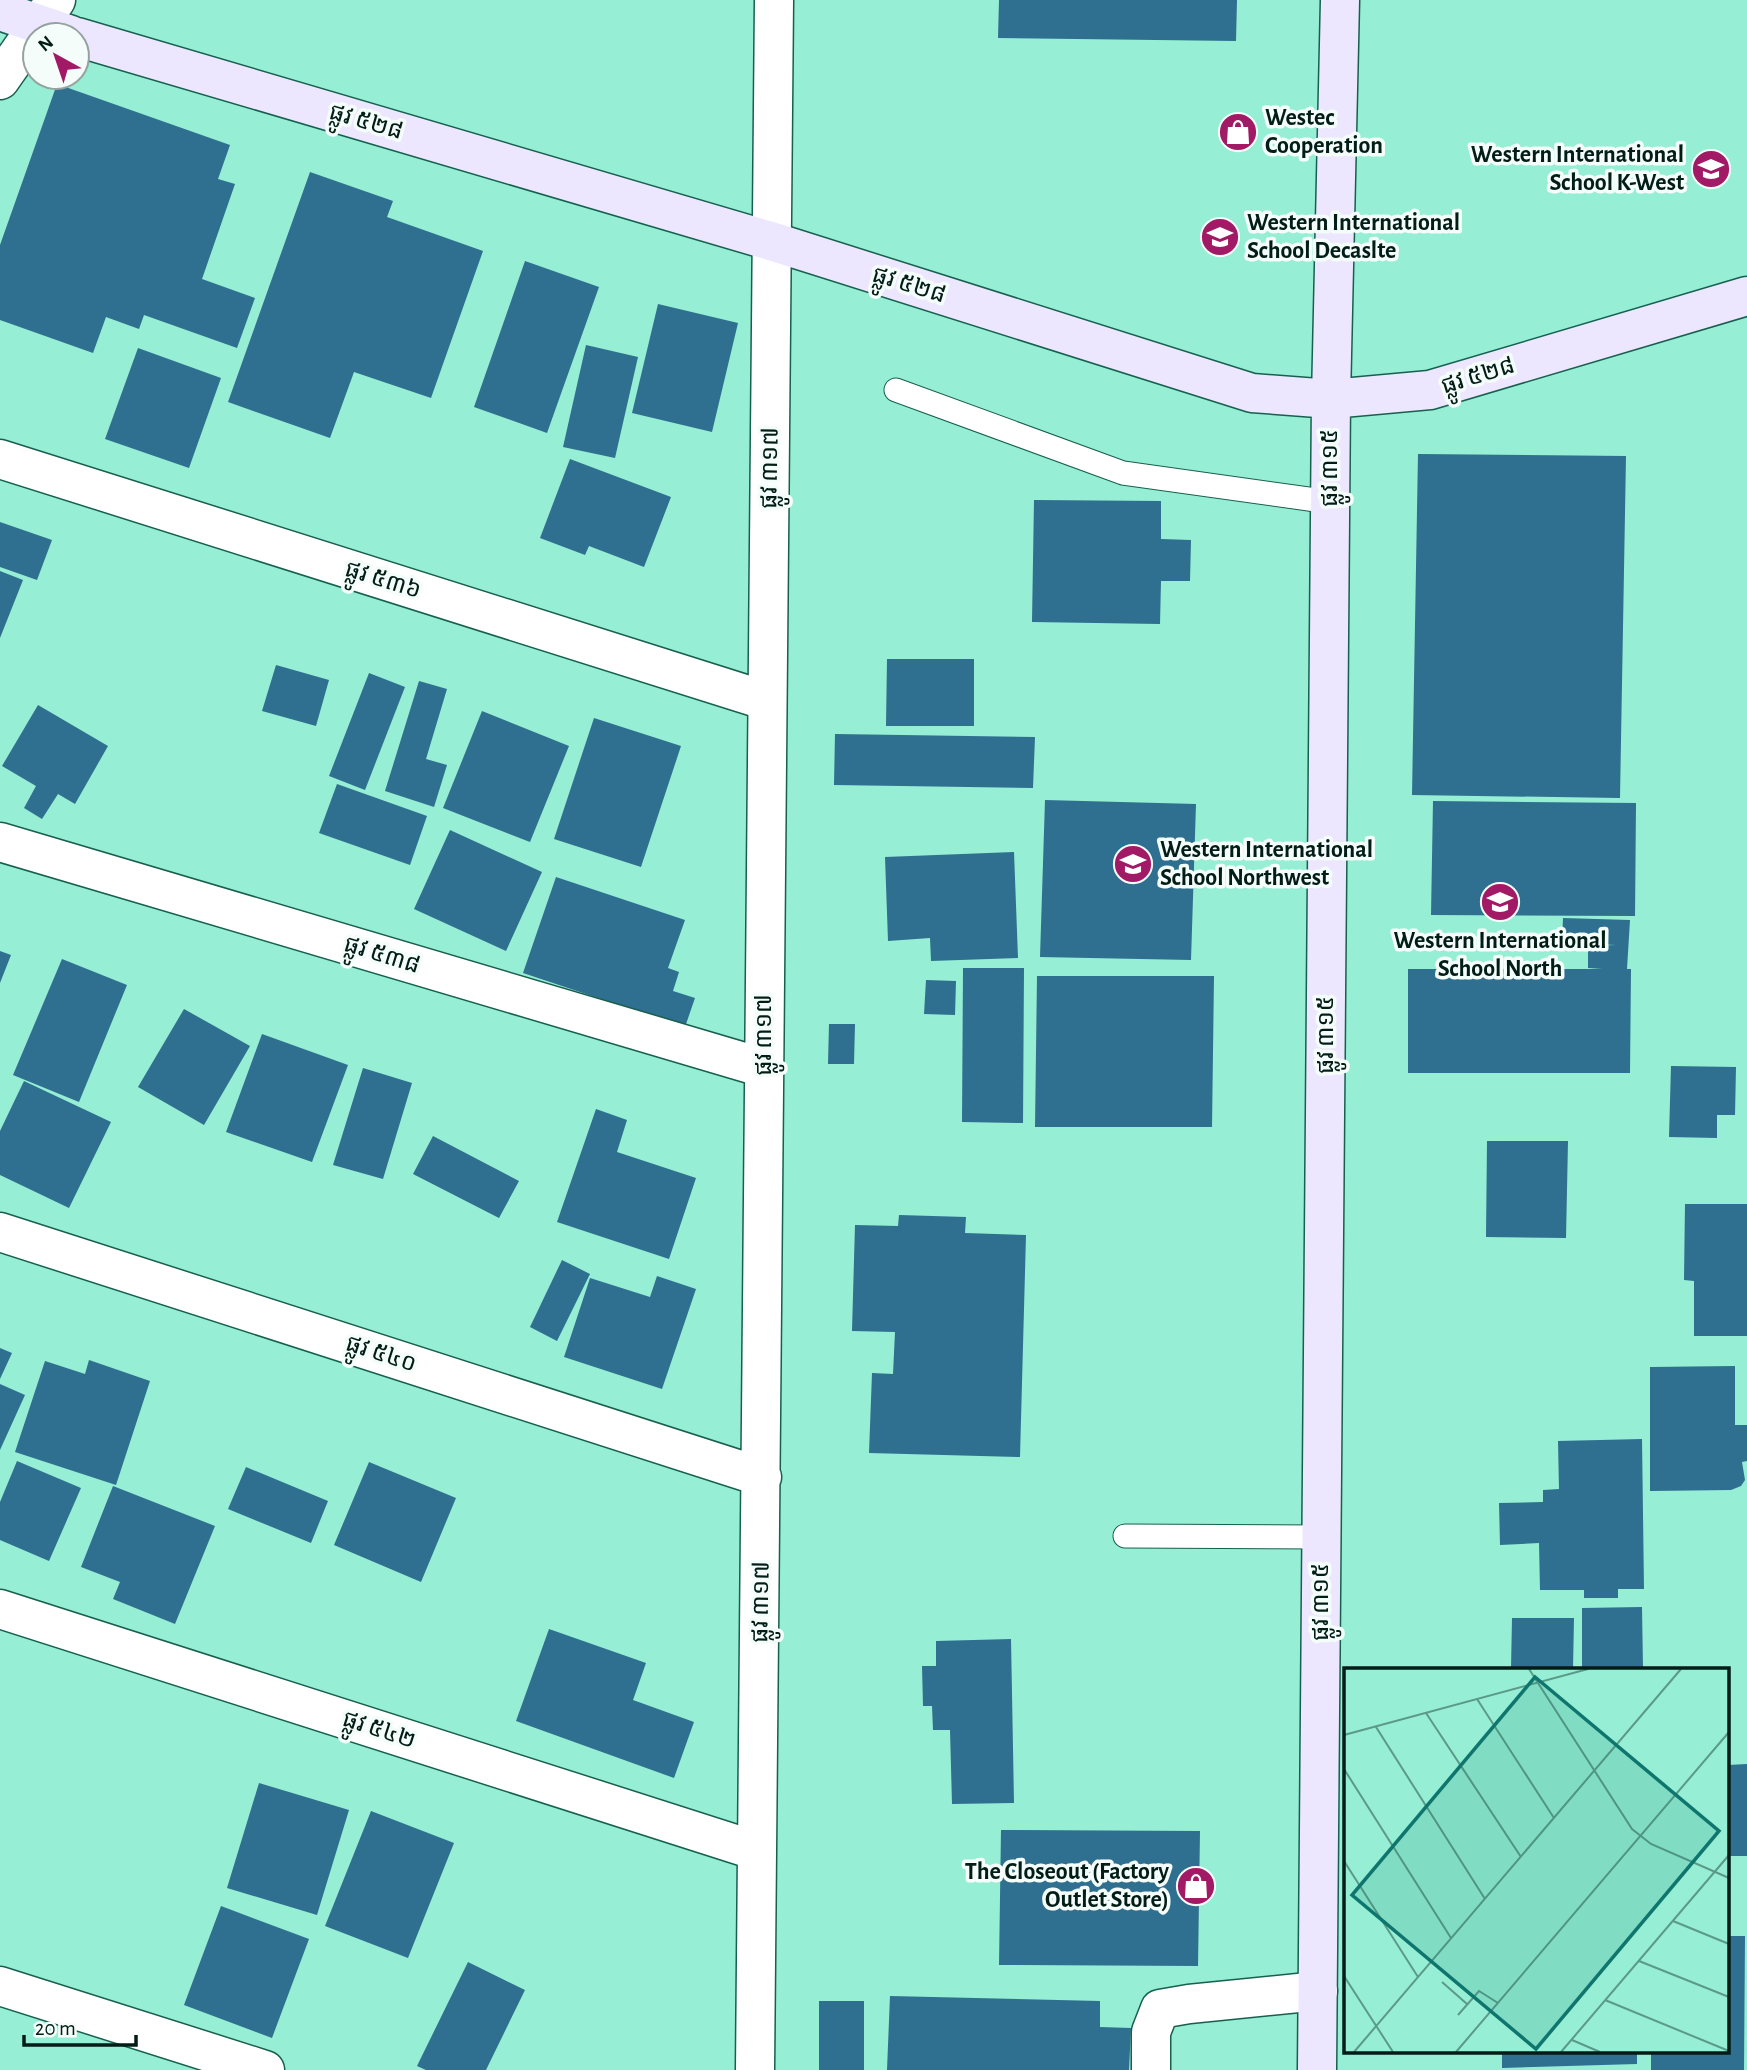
<svg xmlns="http://www.w3.org/2000/svg" width="1747" height="2070" viewBox="0 0 1747 2070" font-family="'Alegreya Sans','Noto Sans Khmer',sans-serif">
<style>
.building{fill:#2f6f8f}
.lines{fill:none;stroke-linecap:round;stroke-linejoin:round}
.lane-casing{stroke:#175f4e;stroke-width:25}
.street-casing{stroke:#175f4e;stroke-width:41}
.secondary-casing{stroke:#175f4e;stroke-width:41}
.lane{stroke:#fff;stroke-width:23}
.street{stroke:#fff;stroke-width:38}
.secondary{stroke:#ece7fe;stroke-width:38}
.labels{text-anchor:middle;dominant-baseline:central;stroke-width:7;stroke-linejoin:round;paint-order:stroke}
.poi-label{font-size:24px;font-weight:bold;fill:#021d16;stroke:#f5fdfa;text-anchor:start}
.street-label{font-size:24px;fill:#021d16;stroke:#f5fdfa}
.inset-road{fill:none;stroke:#5b9a88;stroke-width:2}
.view{fill:#0f766e;fill-opacity:0.15;stroke:#0f766e;stroke-width:3.5}
.inset-edge{fill:none;stroke:#021d16;stroke-width:3.5}
</style>
<rect width="100%" height="100%" fill="#96eed4"/>
<path class="building" d="M999,0H1237L1236,41L998,38Z
M57,84L230,145L218,179L235,184L202,279L255,298L237,348L144,315L139,329L106,317L93,353L0,320V245Z
M310,172L393,201L387,217L483,251L431,398L354,372L330,438L228,402Z
M525,261L599,287L547,433L474,407Z
M658,304L738,323L712,432L632,413Z
M586,345L638,357L615,458L563,447Z
M138,348L221,378L189,468L105,439Z
M1418,454L1626,456L1620,798L1412,795Z
M570,459L671,497L644,567L589,546L585,555L540,538Z
M1034,500L1161,501V539L1191,540L1190,581H1161L1160,624L1032,622Z
M0,522L52,540L37,580L0,567Z
M0,571L23,580L0,638Z
M887,659H974V726H886Z
M276,665L329,680L316,726L262,711Z
M369,673L405,687L365,790L329,776Z
M419,681L447,689L426,759L447,765L434,807L385,791Z
M38,705L108,746L75,804L58,794L42,819L24,808L36,786L2,766Z
M482,711L569,746L530,842L443,808Z
M594,718L681,746L641,867L554,839Z
M835,734L1035,737L1033,788L834,785Z
M337,784L427,816L410,865L319,833Z
M1045,800L1196,804L1191,960L1040,957Z
M1433,801L1636,803L1635,916L1431,915Z
M450,830L542,872L506,951L414,909Z
M1014,852L1018,958L931,961L930,938L888,941L885,857Z
M556,877L685,920L668,968L679,972L673,991L695,998L685,1027L523,973Z
M1563,918L1630,920L1627,969H1631L1630,1073H1408V969H1602L1588,968V946L1616,945L1562,943Z
M0,951L11,955L0,983Z
M62,959L127,985L79,1102L13,1075Z
M963,968H1024L1023,1123L962,1122Z
M1037,976H1214L1212,1127H1035Z
M926,980L956,981L955,1015L924,1014Z
M184,1009L250,1046L204,1125L138,1087Z
M829,1024H855L854,1064H828Z
M262,1034L348,1065L312,1162L226,1132Z
M1671,1066L1736,1067L1735,1115H1717V1138L1669,1137Z
M363,1068L412,1083L383,1179L333,1165Z
M24,1081L111,1122L69,1208L0,1175V1131Z
M596,1109L627,1120L617,1152L696,1178L669,1259L557,1222Z
M433,1136L519,1181L499,1218L413,1174Z
M1487,1141H1568L1566,1238L1486,1237Z
M1685,1204H1747V1336H1694V1281L1684,1280Z
M899,1215L966,1217L965,1233L1026,1235L1020,1457L869,1453L872,1373L893,1374L895,1332L852,1331L855,1225L898,1226Z
M562,1260L590,1274L557,1341L530,1327Z
M657,1276L696,1289L662,1389L564,1357L590,1278L650,1297Z
M0,1348L12,1353L0,1379Z
M89,1360L150,1381L116,1485L15,1452L45,1361L85,1374Z
M1735,1366V1425H1747V1461L1742,1462L1745,1480L1741,1486L1731,1490L1650,1491V1367Z
M0,1384L25,1395L0,1450Z
M1642,1439L1644,1589H1618V1598H1584V1590H1540L1539,1543L1500,1545L1499,1503L1543,1502V1490L1559,1489L1558,1441Z
M17,1461L81,1488L49,1561L0,1540V1502Z
M369,1462L456,1498L421,1582L334,1545Z
M246,1467L328,1501L311,1543L228,1509Z
M113,1486L215,1526L175,1624L113,1599L120,1582L81,1567Z
M1642,1607L1643,1669H1582V1608Z
M1512,1618H1574L1573,1669H1511Z
M549,1629L646,1663L633,1700L694,1722L674,1778L516,1721Z
M1011,1639L1014,1803L952,1804L950,1730H933L932,1706H923L922,1666H936V1641Z
M1747,1764V1856H1728V1765Z
M259,1783L349,1810L317,1915L227,1888Z
M371,1811L454,1843L408,1958L325,1926Z
M1001,1830L1200,1831L1198,1966L999,1965Z
M221,1906L309,1939L272,2038L184,2005Z
M1728,1936H1745L1744,2070H1651V2051H1728Z
M468,1962L525,1990L486,2070H426L417,2066Z
M890,1996L1100,2001V2027L1131,2028L1129,2070H887Z
M819,2001H864V2070H819Z
M1502,2051H1637V2064L1502,2068Z"/>
<g class="lines">
<g class="lane-casing">
<path id="lane" d="M896,390L1123,473L1330,502
M1125,1536L1322,1537"/>
</g>
<g class="street-casing">
<path id="street" d="M0,80L56,0
M0,459L767,701
M0,842L764,1068
M0,1232L762,1477
M0,1609L757,1851
M0,1986L265,2070
M755,2070L774,0
M1151,2070V2032L1160,2009L1189,2004L1318,1991"/>
</g>
<g class="secondary-casing">
<path id="secondary" d="M0,11L71,35
M77,37L774,242L1252,393L1331,399L1430,390L1747,296
M1317,2070L1331,399L1340,0"/>
</g>
<use href="#lane" class="lane"/>
<use href="#street" class="street"/>
<use href="#secondary" class="secondary"/>
</g>
<defs>
<g id="shop-disc" transform="scale(2.0125)"><circle r="9.5" fill="#a21a65" stroke="#f5fdfa"/><path d="M-5-2.5h2.3a2.7 3.5 0 0 1 5.4 0H5L5.5 6h-11ZM-1.5-2.5h3a1.5 2.3 0 0 0-3 0Z" fill="#fff"/></g>
<g id="school-disc" transform="scale(2.0125)"><circle r="9.5" fill="#a21a65" stroke="#f5fdfa"/><path d="M0-5L7-2L0 1L-7-2ZM-4 1L0 2.5L4 1V4Q0 6-4 4Z" fill="#fff"/></g>
</defs>
<g fill-rule="evenodd">
<use href="#shop-disc" x="1238" y="132"/>
<use href="#school-disc" x="1711" y="169"/>
<use href="#school-disc" x="1220" y="237"/>
<use href="#school-disc" x="1133" y="864"/>
<use href="#school-disc" x="1500" y="902"/>
<use href="#shop-disc" x="1196" y="1886"/>
</g>
<g class="labels">
<g class="poi-label">
<text x="1265" y="118">Westec<tspan x="1265" dy="28">Cooperation</tspan></text>
<text x="1684" y="155" text-anchor="end">Western International<tspan x="1684" dy="28">School K-West</tspan></text>
<text x="1247" y="223">Western International<tspan x="1247" dy="28">School Decaslte</tspan></text>
<text x="1160" y="850">Western International<tspan x="1160" dy="28">School Northwest</tspan></text>
<text x="1500" y="941" text-anchor="middle">Western International<tspan x="1500" dy="28">School North</tspan></text>
<text x="1169" y="1872" text-anchor="end">The Closeout (Factory<tspan x="1169" dy="28">Outlet Store)</tspan></text>
</g>
<g class="street-label">
<text transform="translate(366 122) rotate(16)">ផ្លូវ ៥២៨</text>
<text transform="translate(909 285) rotate(17)">ផ្លូវ ៥២៨</text>
<text transform="translate(1478 376) rotate(-17)">ផ្លូវ ៥២៨</text>
<text transform="translate(770 468) rotate(-89)">ផ្លូវ ៣១៧</text>
<text transform="translate(1330 468) rotate(-90)">ផ្លូវ ៣១៥</text>
<text transform="translate(383 580) rotate(17)">ផ្លូវ ៥៣៦</text>
<text transform="translate(382 955) rotate(17)">ផ្លូវ ៥៣៨</text>
<text transform="translate(764 1035) rotate(-90)">ផ្លូវ ៣១៧</text>
<text transform="translate(1326 1035) rotate(-90)">ផ្លូវ ៣១៥</text>
<text transform="translate(381 1354) rotate(18)">ផ្លូវ ៥៤០</text>
<text transform="translate(761 1602) rotate(-89)">ផ្លូវ ៣១៧</text>
<text transform="translate(1321 1602) rotate(-90)">ផ្លូវ ៣១៥</text>
<text transform="translate(379 1730) rotate(18)">ផ្លូវ ៥៤២</text>
</g>
</g>
<g transform="translate(1344 1668)">
<rect width="385" height="385" fill="#96eed4"/>
<path class="inset-road" d="M185,1L288,161L307,176L385,210M133,31L210,150M82,45L177,189M32,59L141,231M0,67L244,1M0,101L107,270M0,193L74,309M329,253L385,276M295,293L385,329M0,308L49,384M98,314L123,336M261,332L385,383M114,347L135,323L154,335M228,372L256,384M10,384L337,1M112,384L385,64M217,384L385,187"/>
<path class="view" d="M191,9L375,163L192,381L8,227Z"/>
<rect width="385" height="385" class="inset-edge"/>
</g>
<g transform="translate(56 56) rotate(320)"><circle r="33" fill="#f5fdfa" stroke="#94a39f" stroke-width="2"/>
<path d="M0-5L12 26L0 18L-12 26Z" fill="#a21a65"/>
<text y="-10" font-size="19" font-weight="bold" text-anchor="middle" fill="#021d16">N</text>
</g>
<path d="M24 2035v10h112v-10" fill="none" stroke="#021d16" stroke-width="3.5"/>
<text x="35" y="2035" font-size="21" fill="#021d16" stroke="#f5fdfa" stroke-width="5" paint-order="stroke">20 m</text>
</svg>
